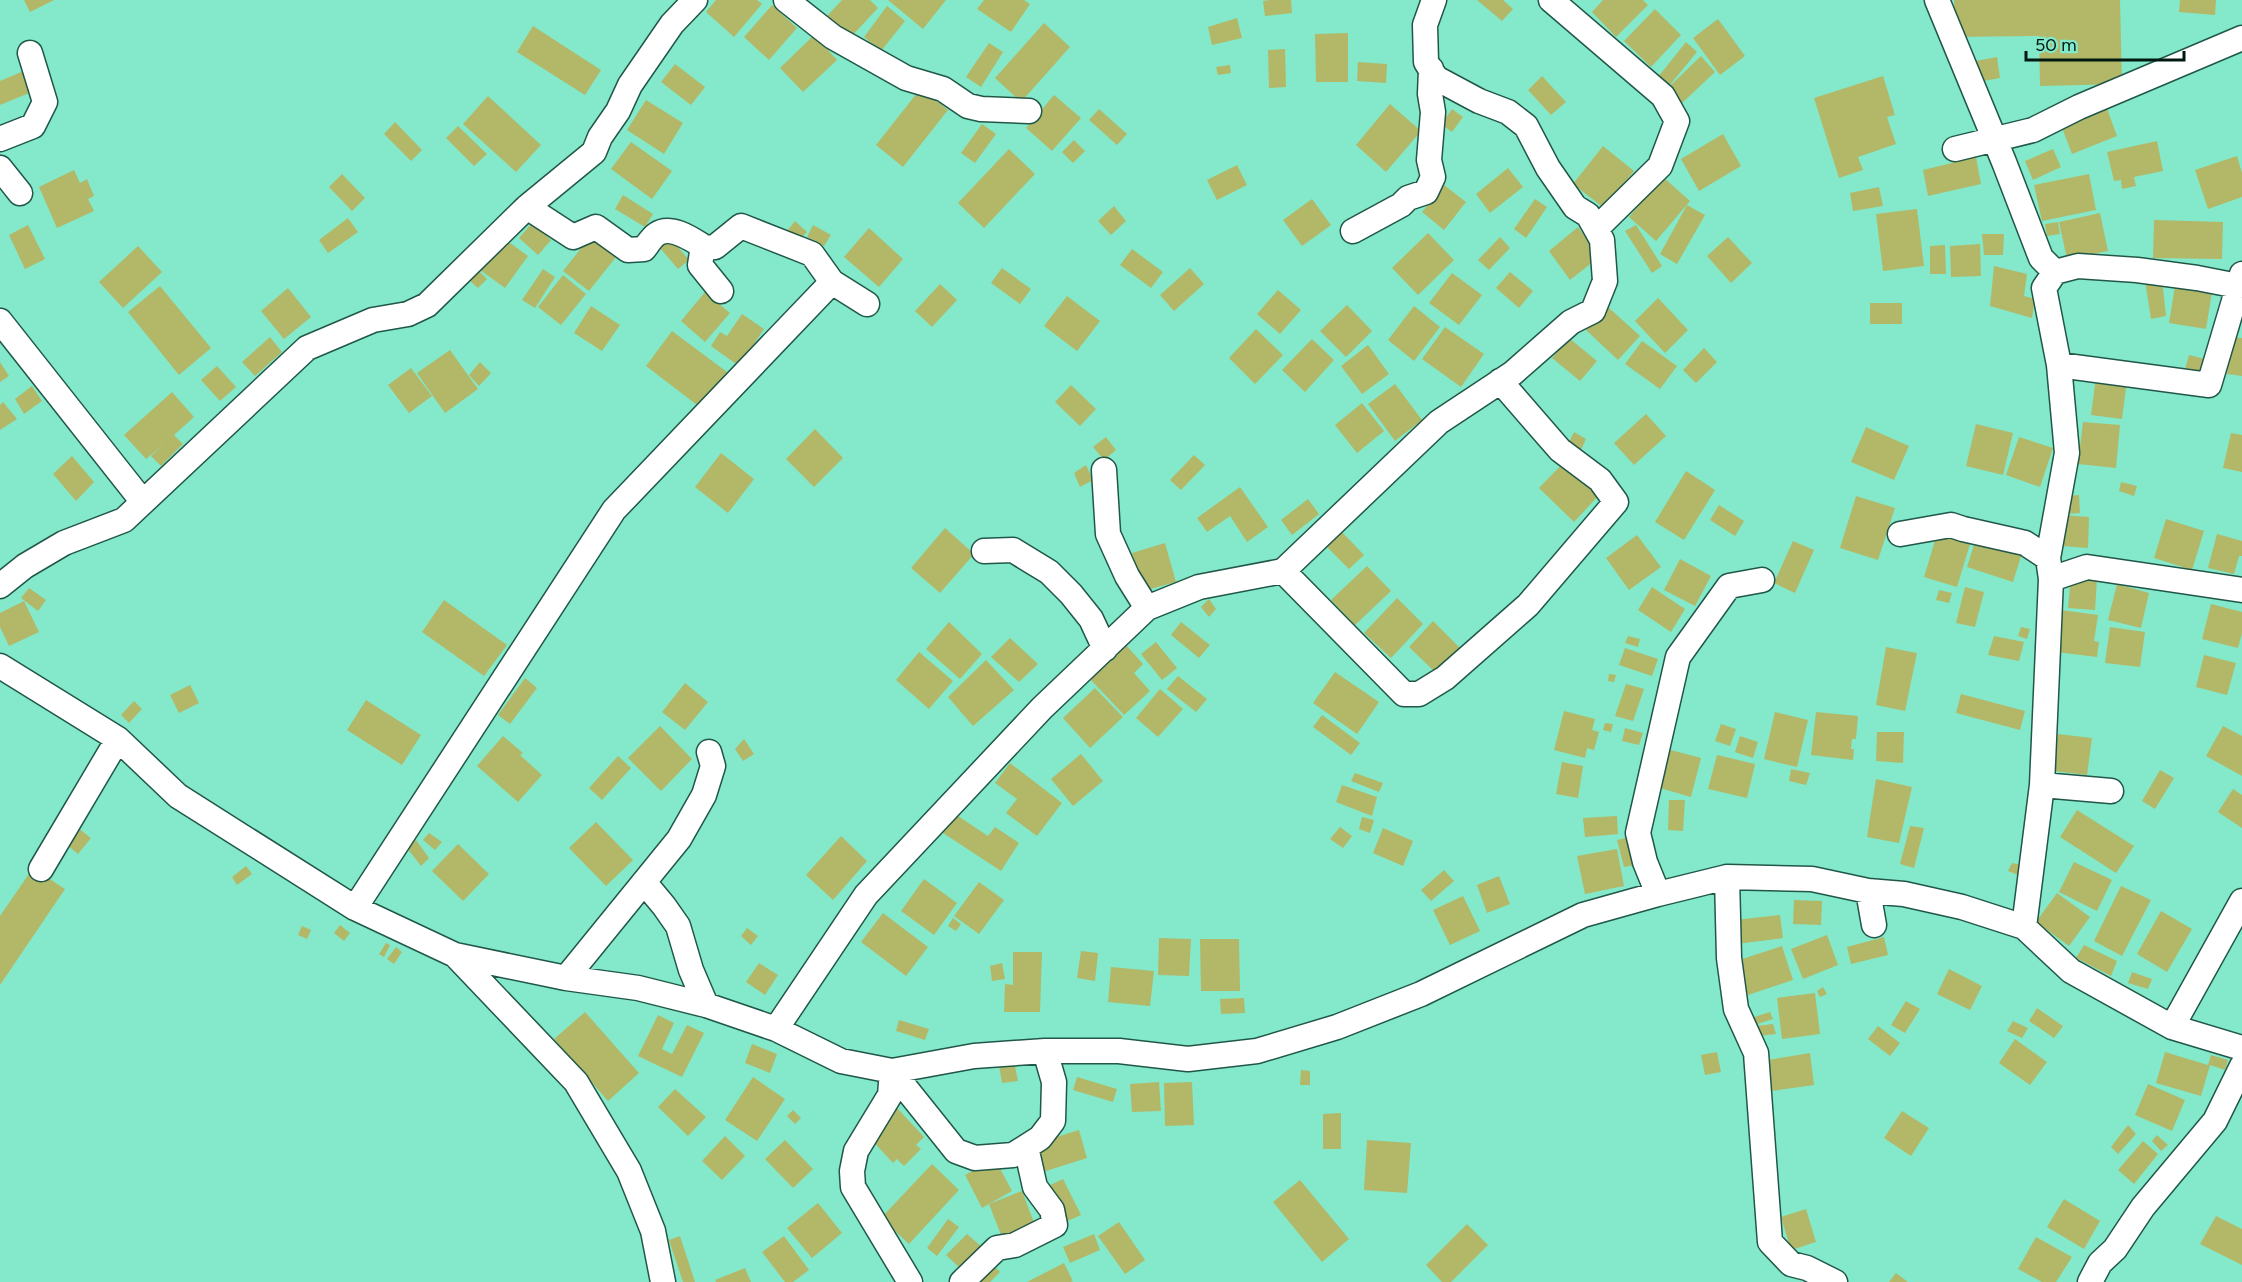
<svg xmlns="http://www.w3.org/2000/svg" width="2242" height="1282" viewBox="0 0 2242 1282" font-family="Figtree,sans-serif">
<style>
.building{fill:#b2b867}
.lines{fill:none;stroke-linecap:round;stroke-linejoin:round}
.street-casing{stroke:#205748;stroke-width:27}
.street{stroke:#fff;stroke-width:24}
</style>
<rect width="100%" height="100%" fill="#83e9ca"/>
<path class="building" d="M24,0H54L30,12Z
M716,0H757L762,4L734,37L706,12Z
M842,0H870L878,8L850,38L827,16Z
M888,0H946L923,29Z
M984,0H1024L1030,4L1011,32L977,9Z
M1269,0H1291L1292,13L1265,16L1263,1Z
M1477,0H1503L1513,9L1502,21Z
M1603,0H1643L1648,5L1616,37L1592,12Z
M1954,0H2120L2122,84L2040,86L2039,36L1955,37Z
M2180,0H2216L2215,15L2179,12Z
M772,5L797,28L769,60L744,37Z
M887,6L905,21L881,51L864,37Z
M1655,9L1681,35L1651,67L1624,41Z
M1237,18L1242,38L1212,45L1208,27Z
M1718,19L1745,56L1720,75L1693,38Z
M1044,23L1070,47L1021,102L995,78Z
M533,26L601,70L585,95L517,52Z
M1348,33V82H1316L1315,34Z
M814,35L837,60L803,92L780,68Z
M1686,42L1697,52L1669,86L1658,77Z
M989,43L1003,52L981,87L966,77Z
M1285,49L1286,87L1269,88L1268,50Z
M1701,56L1715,72L1682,103L1670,86Z
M1997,57L2000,78L1978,82L1975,61Z
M1358,62L1387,64L1386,83L1357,81Z
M675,64L705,87L691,105L661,82Z
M1230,65L1231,73L1218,75L1216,67Z
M26,70L34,91L0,105V81Z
M1542,76L1566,102L1551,115L1528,90Z
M1883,76L1895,115L1887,117L1896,144L1858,157L1863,170L1839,178L1814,98Z
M921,88L948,110L903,167L876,145Z
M1054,95L1081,118L1052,151L1026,128Z
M488,96L541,145L516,172L463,124Z
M646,100L683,123L664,154L627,130Z
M1390,104L1421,131L1386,172L1356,145Z
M2106,106L2117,136L2072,154L2061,125Z
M1099,109L1127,134L1117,145L1089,120Z
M1452,109L1463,117L1452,132L1441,124Z
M395,122L422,150L411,161L384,134Z
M982,124L996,134L975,163L961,153Z
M458,126L487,154L474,166L446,138Z
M1723,134L1741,166L1699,191L1681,159Z
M1074,140L1085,151L1073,163L1062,152Z
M2157,141L2163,171L2134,177L2136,186L2122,189L2121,180L2114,181L2107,152Z
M631,142L672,171L652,199L611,169Z
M1603,146L1634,171L1604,208L1573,184Z
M1009,149L1035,174L984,228L958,203Z
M2053,149L2061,167L2033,180L2025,161Z
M2237,156L2242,173V197L2208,209L2195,170Z
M1976,157L1981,184L1928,196L1923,170Z
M1237,165L1247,185L1217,200L1207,180Z
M1508,168L1523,187L1490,213L1476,194Z
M74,170L80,183L87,179L94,196L88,199L94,211L57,228L39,187Z
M342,174L365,198L352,211L329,187Z
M2089,174L2096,210L2042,221L2034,185Z
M1663,177L1690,201L1656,241L1629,217Z
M1444,185L1466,202L1444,230L1422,212Z
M1879,187L1883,206L1853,211L1850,193Z
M623,195L653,214L645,227L615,209Z
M1312,199L1331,225L1302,246L1283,220Z
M1535,199L1547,207L1526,238L1514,229Z
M1687,205L1705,215L1677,264L1660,254Z
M1114,206L1126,221L1111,235L1098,221Z
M1917,209L1924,266L1883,271L1876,214Z
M2100,213L2108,251L2067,259L2059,222Z
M348,218L358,232L328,253L319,240Z
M2154,220L2223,222L2222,259L2153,258Z
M795,221L807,232L794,245L783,236Z
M2058,222L2060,234L2047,236L2045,224Z
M532,223L551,240L538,255L519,238Z
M28,225L45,259L25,269L9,235Z
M813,225L831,235L824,246L807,237Z
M1636,225L1662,266L1652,273L1625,231Z
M1578,227L1599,257L1570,280L1549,251Z
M869,228L903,259L879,287L844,257Z
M594,232L620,252L589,291L563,271Z
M666,233L689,260L678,269L655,242Z
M1428,233L1454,260L1418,295L1392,268Z
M1982,234H2004L2003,255H1984Z
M1500,237L1510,248L1489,270L1478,260Z
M1728,237L1752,263L1731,283L1707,256Z
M503,238L528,256L505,288L480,270Z
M1980,244L1981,276L1951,277L1950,246Z
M1945,245L1946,274H1930V246Z
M138,246L162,272L123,308L99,282Z
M1132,249L1163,272L1151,288L1120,265Z
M1994,266L2027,274L2024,296L2035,299L2032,318L1990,306Z
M1002,268L1031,289L1020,304L991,283Z
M1190,268L1204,284L1174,311L1160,295Z
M477,269L487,279L478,288L469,280Z
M543,269L555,277L535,308L522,300Z
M1510,272L1533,291L1519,308L1496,288Z
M1452,273L1482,295L1459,325L1429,303Z
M563,275L586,294L561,325L538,307Z
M2162,279L2166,316L2151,319L2145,281Z
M940,284L957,300L932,327L915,311Z
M160,286L211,348L179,375L128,312Z
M2175,286L2212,292L2206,329L2169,323Z
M288,288L311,317L284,339L261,311Z
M1278,290L1301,310L1280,334L1257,314Z
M705,292L730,313L705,342L681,321Z
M1067,296L1100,321L1077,351L1044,326Z
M1658,298L1688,330L1665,353L1635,321Z
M1870,303H1902V324H1870Z
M1347,305L1372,331L1346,357L1320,331Z
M591,306L620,325L602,351L574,333Z
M1414,306L1440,327L1414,361L1388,340Z
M1608,307L1640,336L1618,360L1586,330Z
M742,314L764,329L739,366L711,346L720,332L727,336Z
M1445,327L1484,354L1461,387L1422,359Z
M1256,329L1283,355L1255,384L1229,358Z
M672,331L727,372L701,408L646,366Z
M270,337L282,352L255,376L242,362Z
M2230,337L2242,338V376L2227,374Z
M1569,338L1597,361L1580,381L1552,358Z
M1312,339L1334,360L1305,392L1282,370Z
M1642,341L1677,366L1660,389L1625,364Z
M1368,345L1389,374L1362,394L1341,366Z
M1704,348L1717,362L1696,383L1683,370Z
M450,350L478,389L445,413L417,373Z
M2189,355L2205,359L2200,378L2184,373Z
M0,362L9,376L0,382Z
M480,362L491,373L479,386L469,375Z
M217,366L236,387L220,401L201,380Z
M411,368L432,396L409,413L388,385Z
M2096,377L2127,380L2122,419L2091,415Z
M1395,384L1422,420L1395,441L1368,404Z
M1071,385L1096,409L1080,426L1055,402Z
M32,386L42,401L24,414L15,399Z
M172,392L194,417L174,435L183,444L161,466L151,456L164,444L146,459L124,435Z
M3,402L17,419L0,430V405Z
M1362,403L1384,431L1357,453L1335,425Z
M1646,414L1666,436L1634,465L1614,443Z
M2083,422L2120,425L2116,468L2078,464Z
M1976,424L2013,433L2003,475L1966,466Z
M1866,427L1909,446L1894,480L1851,462Z
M815,429L843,458L814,487L786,459Z
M1574,432L1586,439L1580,452L1567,446Z
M2231,433L2242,435V472L2223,468Z
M1106,437L1116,450L1104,460L1093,447Z
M2019,437L2053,448L2040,487L2006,475Z
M721,453L754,479L728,513L695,487Z
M1194,455L1205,465L1181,490L1170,480Z
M72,456L94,482L76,501L53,474Z
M1567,459L1601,493L1574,522L1539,488Z
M1086,465L1093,480L1080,487L1074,473Z
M1686,471L1715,490L1684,540L1655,522Z
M2121,482L2137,486L2134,496L2119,491Z
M1240,487L1268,527L1247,542L1230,516L1207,532L1197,518Z
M2079,495L2080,513L2066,514L2065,496Z
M1856,496L1895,508L1878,560L1840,548Z
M1308,499L1319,514L1292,535L1281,520Z
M1719,505L1744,521L1735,536L1710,520Z
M2062,515L2089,517L2088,548L2061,546Z
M2166,519L2204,531L2192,570L2154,558Z
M945,528L974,554L940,593L911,568Z
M1340,530L1364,555L1349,569L1325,545Z
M1937,534L1970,544L1957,587L1924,577Z
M2217,534L2242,541V556H2239L2234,574L2208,568Z
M1637,535L1661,567L1629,590L1606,558Z
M1977,535L2023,550L2013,582L1967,567Z
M1793,541L1814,550L1795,593L1774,583Z
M1165,543L1176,582L1143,591L1132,553Z
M1680,559L1711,576L1695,606L1664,590Z
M1367,566L1391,591L1355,625L1331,600Z
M2071,576L2097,579L2095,610L2068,608Z
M2117,584L2149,593L2141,628L2108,620Z
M1652,587L1685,609L1671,632L1638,610Z
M1965,587L1984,592L1975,627L1956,623Z
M29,588L46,600L38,611L21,598Z
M1939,590L1952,593L1949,603L1936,600Z
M1397,598L1423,624L1391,658L1364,633Z
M1209,599L1216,609L1209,617L1201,607Z
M444,600L507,645L484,676L422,632Z
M24,601L39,632L9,646L0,627V613Z
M2211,604L2242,612V633L2238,648L2202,639Z
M2061,610L2098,615L2094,641L2099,642L2097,657L2056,652Z
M1433,621L1460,648L1436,673L1409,647Z
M949,622L982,654L960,679L926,649Z
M1181,622L1210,645L1199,658L1171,635Z
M2021,627L2030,629L2027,639L2018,636Z
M2110,627L2145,632L2140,667L2105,663Z
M1628,636L1640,639L1638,647L1625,643Z
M1994,636L2024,642L2019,661L1988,655Z
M1010,638L1038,664L1019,682L991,657Z
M1156,642L1177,668L1162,680L1141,654Z
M1126,645L1143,664L1134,673L1150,691L1124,715L1090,679Z
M1886,647L1917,653L1905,711L1876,705Z
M1625,648L1658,659L1652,676L1619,665Z
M919,652L953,681L929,709L896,680Z
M2204,655L2236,663L2227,695L2196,687Z
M986,660L1014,690L973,726L948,697Z
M1335,672L1379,702L1357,734L1313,703Z
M1609,674L1616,675L1614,682L1608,681Z
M1178,676L1207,699L1196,712L1167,689Z
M525,678L537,688L510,724L498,715Z
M685,683L708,702L685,730L662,712Z
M1626,684L1644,689L1633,721L1615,716Z
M190,685L199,703L179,713L170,695Z
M1095,688L1123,717L1090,748L1063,718Z
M1160,689L1183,709L1158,737L1136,718Z
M1961,694L2025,711L2020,730L1956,713Z
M366,700L421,735L402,765L347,730Z
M134,701L142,709L129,723L121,715Z
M1564,711L1595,719L1592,730L1599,732L1594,750L1587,748L1585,758L1554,750Z
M1775,712L1808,720L1797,767L1764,759Z
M1816,712L1858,716L1856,739H1852L1851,749H1854L1853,760L1811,755Z
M1322,715L1360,743L1351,755L1313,727Z
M1605,723L1613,724L1611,732L1603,730Z
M1721,724L1736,729L1730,746L1715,741Z
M660,726L692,759L661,791L628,758Z
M2223,726L2242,736V776L2206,756Z
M1625,728L1643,733L1639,745L1622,741Z
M1877,732H1904L1903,763L1876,761Z
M2058,734L2092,738L2087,775L2053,771Z
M503,736L523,753L520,755L542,775L518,802L477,766Z
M1740,736L1758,742L1753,758L1735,752Z
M744,739L754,754L743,761L735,749Z
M1663,748L1701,758L1691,797L1653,786Z
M1081,754L1103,781L1073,806L1051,779Z
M1717,755L1755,764L1747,798L1708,789Z
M618,756L631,768L602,800L589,788Z
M1562,762L1583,766L1578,798L1556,794Z
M1010,763L1062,803L1037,836L1006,813L1017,799L995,783Z
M1791,769L1810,773L1806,785L1789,781Z
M2160,770L2174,778L2155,809L2142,801Z
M1355,773L1383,783L1379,792L1351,781Z
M1876,779L1912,787L1899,843L1867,837Z
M1342,785L1377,797L1372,816L1336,802Z
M2233,789L2242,795V828L2218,812Z
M1669,800H1685L1683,831L1668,830Z
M2077,810L2134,846L2116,873L2060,837Z
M952,812L988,836L995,827L1019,843L1001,871L940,831Z
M1617,816L1618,834L1585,837L1583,818Z
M1362,817L1374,820L1370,833L1359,829Z
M596,822L633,860L606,886L569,848Z
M1910,826L1924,828L1914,868L1900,864Z
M1340,827L1352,836L1343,848L1330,839Z
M78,828L91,838L78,854L66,844Z
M1383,828L1413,841L1403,866L1373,853Z
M429,833L442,842L435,850L423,840Z
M841,836L867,861L833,900L806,875Z
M1630,837L1636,865L1624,867L1617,840Z
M416,840L429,858L421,866L407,848Z
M458,844L489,874L463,901L432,871Z
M1617,849L1624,886L1585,894L1577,856Z
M2074,862L2112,880L2097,911L2059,892Z
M2012,863L2022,865L2018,875L2008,871Z
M246,866L252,874L237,885L232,877Z
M33,868L65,889L0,985V916Z
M1444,870L1454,881L1431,901L1421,890Z
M1499,876L1510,904L1487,913L1477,885Z
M924,879L957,903L934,935L901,911Z
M979,882L1004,900L979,934L954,916Z
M2121,886L2151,900L2122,956L2094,941Z
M2057,893L2090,917L2069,946L2036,922Z
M1463,896L1480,931L1450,945L1433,910Z
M1794,900L1822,901L1821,925L1793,924Z
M2161,911L2192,929L2167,972L2137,954Z
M883,913L928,947L906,976L861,942Z
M1780,915L1783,938L1737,944L1735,920Z
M953,918L961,924L956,931L948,926Z
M340,925L350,933L344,941L334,933Z
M302,926L311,930L307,939L298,935Z
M747,928L758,936L751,945L741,936Z
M1827,935L1838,965L1803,979L1791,949Z
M1884,937L1888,955L1851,964L1847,947Z
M1159,938L1191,939L1189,976L1158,975Z
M1200,939H1239L1240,991H1201Z
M386,943L390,945L384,957L379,954Z
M2084,945L2117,961L2111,976L2076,958Z
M1782,946L1793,980L1748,995L1736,961Z
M396,947L402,952L394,964L387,959Z
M1081,951L1098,953L1095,981L1077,978Z
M1013,952H1042L1040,1012H1004L1005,984L1013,985Z
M759,963L778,975L765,995L746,982Z
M1002,963L1005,979L992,981L990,966Z
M1111,967L1154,971L1150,1006L1108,1002Z
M1949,969L1982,986L1970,1010L1937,994Z
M2132,972L2152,979L2148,989L2128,983Z
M1823,987L1827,994L1820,997L1817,991Z
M1815,993L1820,1034L1782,1039L1777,998Z
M1244,998L1245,1013L1221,1014L1220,999Z
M1906,1001L1920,1009L1905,1033L1891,1025Z
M2037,1008L2063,1026L2054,1038L2029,1021Z
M585,1012L639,1073L608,1101L554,1039Z
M1770,1012L1773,1019L1757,1024L1754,1017Z
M658,1015L674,1023L662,1049L672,1054L687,1025L704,1033L682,1077L638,1056Z
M899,1020L929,1029L925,1040L896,1031Z
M2013,1021L2028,1028L2022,1038L2007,1031Z
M1773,1024L1776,1034L1758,1036L1756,1026Z
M1878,1026L1900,1043L1890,1056L1868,1039Z
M2015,1039L2047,1062L2030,1085L1999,1063Z
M752,1044L777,1054L770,1073L745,1063Z
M1717,1052L1721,1072L1705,1075L1701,1055Z
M2165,1052L2208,1065L2211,1055L2228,1060L2225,1070L2210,1065L2201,1096L2156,1083Z
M1810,1053L1814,1085L1771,1091L1767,1060Z
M1014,1062L1018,1081L1002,1083L999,1065Z
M1301,1070L1310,1071V1085H1300Z
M753,1077L785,1099L757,1141L725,1120Z
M1077,1077L1117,1089L1113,1102L1073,1090Z
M1159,1082L1161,1111L1132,1112L1130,1084Z
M1192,1082L1194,1125L1165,1126L1164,1083Z
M2148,1084L2185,1100L2172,1131L2135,1115Z
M675,1089L706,1117L688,1136L658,1107Z
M897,1108L924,1137L916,1145L921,1149L904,1166L897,1159L893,1163L868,1136Z
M793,1110L801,1118L795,1124L787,1116Z
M1902,1111L1929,1128L1911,1156L1884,1138Z
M1341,1113V1149H1323V1114Z
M2128,1125L2136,1134L2118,1154L2111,1147Z
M1079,1130L1087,1158L1043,1172L1034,1144Z
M2157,1135L2168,1145L2161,1151L2152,1141Z
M725,1136L745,1156L722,1180L702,1161Z
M785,1140L813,1169L793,1188L765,1159Z
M1367,1140L1411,1143L1407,1193L1364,1190Z
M2143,1141L2158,1154L2134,1184L2118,1170Z
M995,1159L1012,1191L989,1204L1022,1191L1036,1228L1003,1240L989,1204L982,1208L965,1175Z
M932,1164L959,1190L909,1244L881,1218Z
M1063,1179L1081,1215L1063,1223L1046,1187Z
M1300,1180L1349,1239L1322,1262L1273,1202Z
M2064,1199L2100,1221L2084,1249L2047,1227Z
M818,1203L842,1233L812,1258L787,1228Z
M1806,1209L1816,1242L1791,1250L1781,1217Z
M2216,1216L2242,1229V1265L2200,1244Z
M948,1219L959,1227L937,1256L927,1248Z
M1119,1222L1145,1260L1125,1274L1098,1236Z
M1467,1224L1488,1245L1451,1282H1442L1426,1265Z
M967,1234L983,1248L962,1270L946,1255Z
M1094,1234L1100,1250L1070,1263L1063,1247Z
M680,1236L695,1282H683L669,1240Z
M784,1236L809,1270L793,1282H785L762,1252Z
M2036,1237L2072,1257L2056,1282H2042L2018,1269Z
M1064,1263L1073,1281L1071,1282H1027Z
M992,1264L1000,1272L990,1282H974Z
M745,1268L751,1282H716L715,1280Z
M1896,1273L1908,1282H1889Z"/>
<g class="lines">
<g class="street-casing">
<path id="street" d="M786,0L833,37L906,78L943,89L968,106L981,109L1029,111
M1551,0L1663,96L1677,121L1660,166L1596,229
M1937,0L2004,162L2041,258L2055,272
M0,139L33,126L45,102L30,53
M1955,149L2033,130L2079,107L2242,38
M0,168L20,193
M527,207L573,237L596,227L628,250L644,249C648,244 652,237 657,234C670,225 690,238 701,245L702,252L700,265L721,291
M1353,231L1401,205L1408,198L1426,192L1433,177L1429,160L1433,112L1430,94L1431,69
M702,248L715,247L741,226L812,254L832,282L867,304
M0,321L143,502
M2059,365L2209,385L2242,274
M1104,470L1108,534L1127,576L1147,608
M1900,534L1951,525L1963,529L2025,543L2048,558
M984,551L1013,550L1049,572L1071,594L1091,619L1105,649
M1283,571L1404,694H1419L1445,678L1528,605L1616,502L1600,480L1560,450L1500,381
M2051,579L2087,567L2242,590
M0,586L25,566L64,543L124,520L307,348L373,320L408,314L427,305L527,207L594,152L600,137L618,111L630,85L672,24L695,0
M0,666L118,739L178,796L355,908L455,955L566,978L638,988L706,1005L776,1029L841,1061L892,1071L974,1056L1045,1051H1119L1188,1059L1257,1051L1337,1027L1421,994L1583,915L1658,894L1727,877L1812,879L1868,891L1904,894L1962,907L2024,927L2071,971L2172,1027L2242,1048
M2042,785L2111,791
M41,869L118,739
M1727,877L1729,958L1736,1009L1756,1053L1770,1242L1791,1264L1807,1268L1835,1282
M644,882L664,906L678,926L691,970L706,1005
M1868,891L1874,925
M1658,894L1645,862L1638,833L1678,657L1729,586L1762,580
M355,908L614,510L832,282
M2024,927L2042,785L2051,579L2048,558L2067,453L2059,365L2044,288L2055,272L2078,266L2137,270L2197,278L2238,286
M455,955L576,1082L629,1171L653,1231L663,1282
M566,978L679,839L704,795L713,766L709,752
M2172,1027L2242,901
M776,1029L866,895L1042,708L1147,608L1199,587L1283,571L1439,422L1513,373L1571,322L1593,311L1605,281L1602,240L1588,215L1575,207L1548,168L1526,126L1508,112L1479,101L1436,78L1426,62L1425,25L1434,0
M892,1071L956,1151L975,1158L1013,1155L1040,1138L1053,1121L1054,1082L1045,1051
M892,1071L890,1095L856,1151L852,1171L853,1187L910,1282
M962,1282L997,1248L1015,1245L1055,1225L1052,1210L1035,1187L1026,1147
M2090,1282L2100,1263L2115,1249L2143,1207L2215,1121L2242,1066"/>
</g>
<use href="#street" class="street"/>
</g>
<path d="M2026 51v9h158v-9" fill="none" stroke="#001a12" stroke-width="3"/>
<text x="2035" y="51" font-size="18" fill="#001a12" stroke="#83e9ca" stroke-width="4.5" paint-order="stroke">50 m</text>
</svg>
